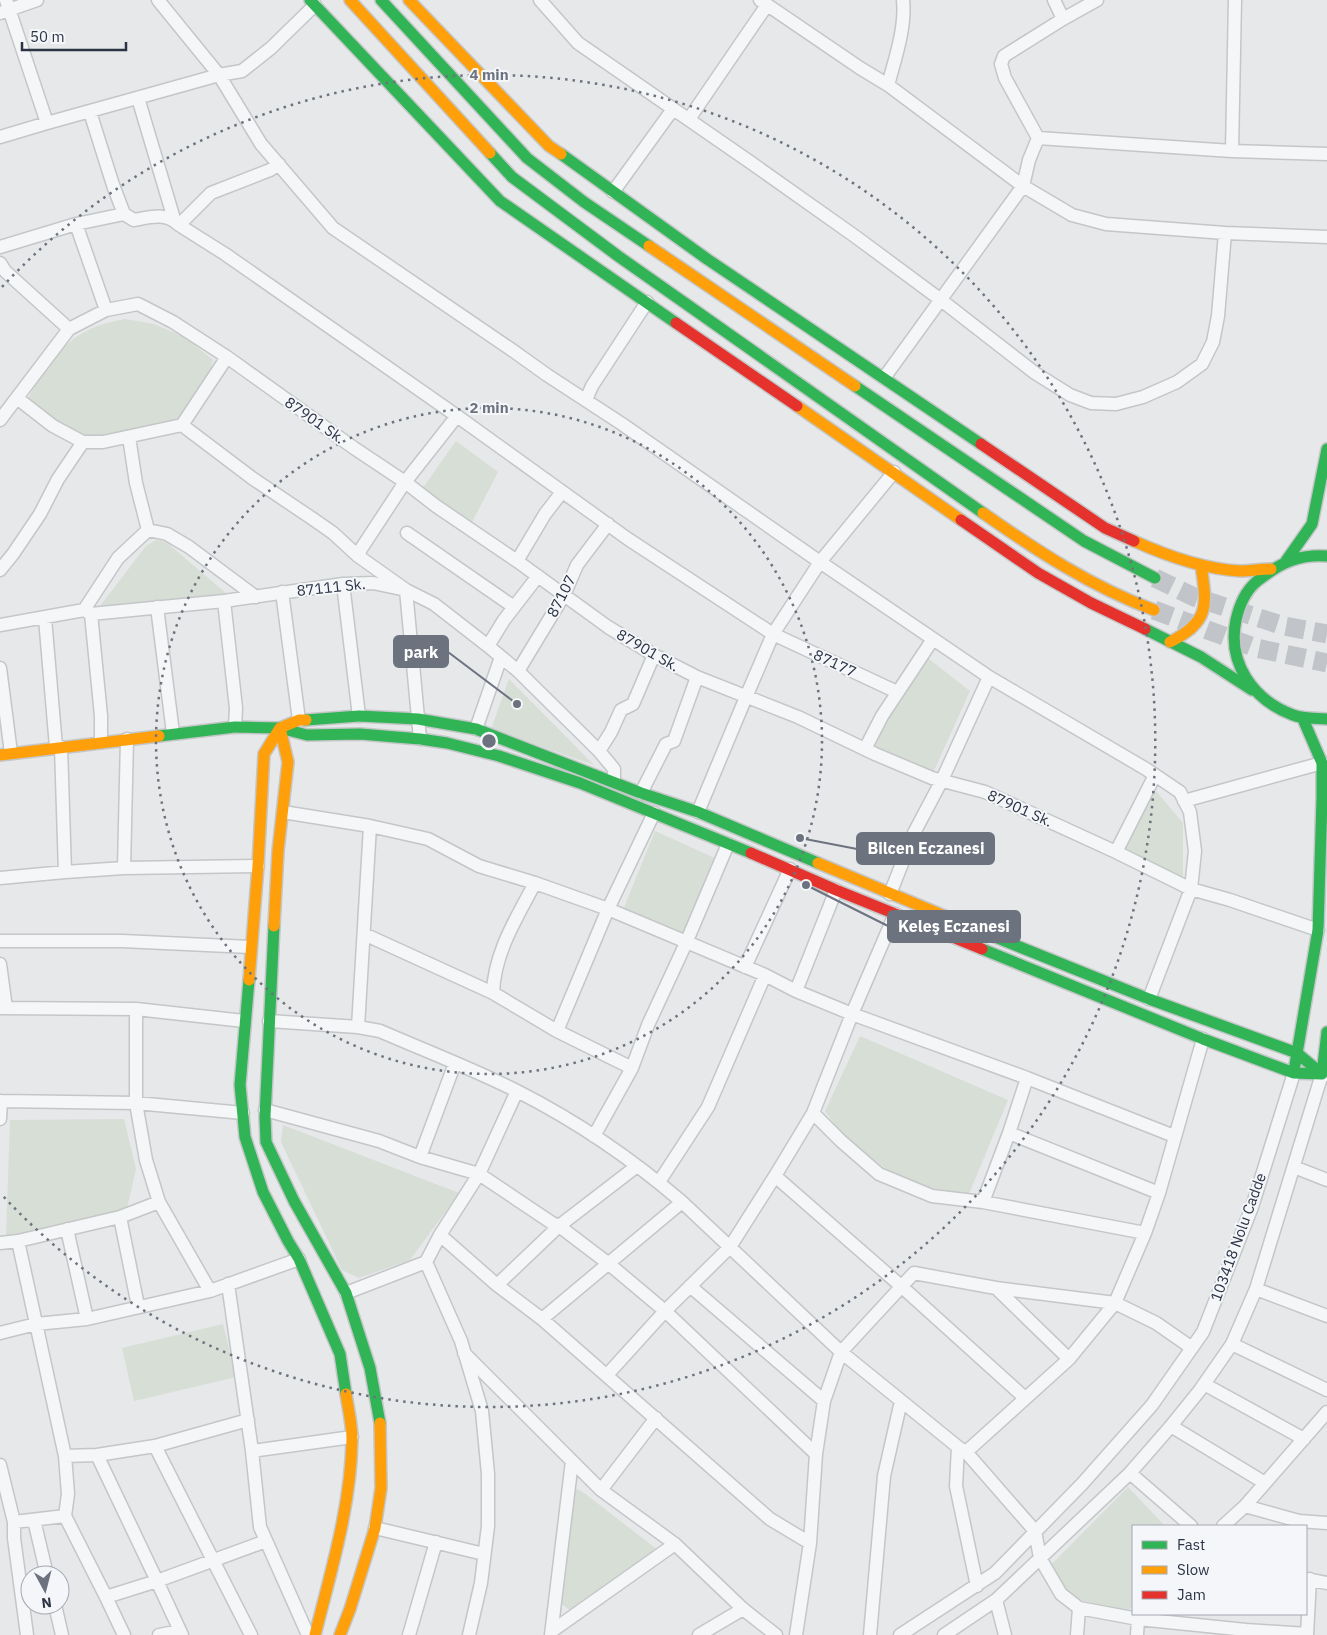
<svg xmlns="http://www.w3.org/2000/svg" width="1327" height="1635" viewBox="0 0 1327 1635" font-family="'IBM Plex Sans',sans-serif">
<style>
.green{fill:#d6ded6}
.lines{fill:none;stroke-linecap:round;stroke-linejoin:round}
.primary-tunnel{stroke:#c1c4c9;stroke-width:19;stroke-dasharray:19 9;stroke-linecap:butt}
.street-casing{stroke:#c4c6c8;stroke-width:15}
.fast-casing{stroke:#c4c6c8;stroke-width:14}
.slow-casing{stroke:#c4c6c8;stroke-width:14}
.jam-casing{stroke:#c4c6c8;stroke-width:14}
.street{stroke:#f5f6f7;stroke-width:12}
.fast{stroke:#30b455;stroke-width:11}
.slow{stroke:#ff9f0a;stroke-width:11}
.jam{stroke:#e5322d;stroke-width:11}
.ring{fill:none;stroke:#6c737f;stroke-width:2.5;stroke-dasharray:2.5 5}
.labels{text-anchor:middle;dominant-baseline:central;stroke-width:4;stroke-linejoin:round;paint-order:stroke}
.street-label{font-size:15px;fill:#2b3445;stroke:#f4f6f9}
.centre{fill:#6c737f;stroke:#f4f6f9;stroke-width:2.5}
.ring-label{font-size:15px;text-anchor:middle;font-weight:bold;fill:#6c737f;stroke:#f4f6f9;stroke-width:4;stroke-linejoin:round;paint-order:stroke}
.leader{fill:none;stroke:#6c737f;stroke-width:2}
.callout-dot{fill:#6c737f;stroke:#f4f6f9;stroke-width:2}
.callout{fill:#6c737f;stroke:#6c737f;stroke-width:2}
.callout-label{font-size:16px;text-anchor:middle;font-weight:bold;fill:#fff}
</style>
<rect width="100%" height="100%" fill="#e6e8ea"/>
<path class="green" d="M125,319L154,324L186,338L213,360L207,385L190,412L171,425L93,438L70,431L47,417L28,398C54,354 71,328 125,319Z
M456,441L498,472L470,526L420,492Z
M156,540L166,542L227,594L97,610L146,546Z
M925,656L970,691L932,775L870,748Z
M509,679L594,765L491,729Z
M1156,791L1183,823V877L1120,851Z
M655,831L717,859L683,936L623,910Z
M860,1036L1008,1100L968,1196L902,1181L843,1136L825,1111Z
M124,1119L136,1169L126,1213L6,1237L10,1120Z
M283,1125L459,1193L410,1260L359,1278L342,1270L281,1142Z
M223,1324L236,1377L134,1401L122,1348Z
M1128,1487L1165,1526H1133V1606L1128,1611L1076,1599L1048,1568Z
M575,1488L584,1493L654,1547L659,1553L573,1612L560,1603Z"/>
<g class="lines">
<path class="primary-tunnel" d="M1155,578L1194,597L1284,626L1327,634
M1154,610L1256,648L1327,663"/>
<g class="street-casing">
<path id="street" d="M6,0L47,123
M158,0L219,75L261,144L333,228L512,350L547,375L622,424L820,562L989,677L1146,769L1180,792L1190,812L1195,851L1191,889L1149,999
M540,0L578,43L750,162L856,237L941,300L1035,373L1070,395L1091,403L1116,404L1143,397L1177,382L1202,364L1213,342L1218,316L1225,233
M760,0L860,68L888,85L1023,186L1072,215L1106,224L1225,233L1327,237
M1054,0L1063,19
M1097,0L1063,19L1004,56L1001,64L1005,78L1038,138L1232,151L1327,154
M0,13L37,0
M888,85C895,59 906,27 903,0
M138,98L174,219
M90,112L113,185L124,214
M689,119L767,5
M0,137L47,123L219,75L242,71L271,48L315,5
M1232,151L1235,0
M613,192L673,109
M76,224L106,310
M179,225L211,193L270,170L279,164
M0,247L76,224L124,214L134,220C150,217 166,212 179,225L225,254L457,416L628,539L773,634L897,692
M0,263L5,271L69,329
M884,378L1023,186L1029,160L1038,138
M17,398L53,426L83,442
M586,400L592,386L647,302
M0,420L69,329L106,310L138,304L173,322L227,357
M182,425L227,357L354,448L405,482L436,506L517,561L608,627L654,655L697,677L798,717L875,754L932,778L985,792L1116,852L1191,889L1230,900L1318,930
M129,437L136,483L148,530
M407,533L514,607L538,576
M358,556L361,549L405,482L457,416
M517,561L545,514L562,492
M0,570L13,554L40,514L58,479L83,442H103L182,425L252,478L313,519L333,533L358,556L406,590L420,739
M343,584L359,716
M282,592L299,720
M224,601L236,708L235,727
M157,607L173,733
M84,610L118,558L148,530L167,534L189,547L256,597
M91,614L101,716V742
M45,618L56,747
M0,625L84,610L91,614L224,601L343,584L373,583L406,590L434,604L488,646L518,671L599,751L614,769V782
M488,646L504,620L514,607
M0,668L11,753
M518,671L564,595L577,565L608,524
M476,729L501,657
M61,747L65,872
M865,749L882,716L933,639
M599,751L611,732L621,710L633,704L654,655
M641,793L666,744L674,741L697,677
M1184,801L1322,763
M283,812L370,826L428,839L479,866L535,883L608,909L765,975L796,991L852,1014L1027,1078L1174,1136
M698,812L746,697L773,634L820,562L894,472
M1116,852L1155,775
M124,868L127,739
M0,878L65,872L124,868L258,866
M890,894L914,833L942,780L989,677
M364,934L493,993L557,1031L632,1068
M0,941H122L250,947
M0,964L6,1008
M745,967L790,869
M796,991L836,890
M493,993C494,953 517,917 535,883
M0,1008L136,1009L244,1021
M136,1009V1103L146,1160L159,1202L210,1291
M269,1021L358,1027L380,1031C426,1051 473,1069 517,1091C576,1121 632,1159 682,1202L841,1352L958,1447L966,1452L1035,1531L1040,1558L1061,1594L1079,1608L1138,1619L1246,1630L1307,1634
M358,1027L370,826
M557,1031L608,909L654,813
M0,1101L136,1103L243,1113
M265,1110L379,1141L420,1157L479,1174L552,1223L559,1226L609,1264L665,1311L816,1454
M813,1113L841,1141L879,1174L932,1196L983,1202L1145,1233
M0,1119L1,1101
M1009,1133L1159,1193
M594,1136L632,1068L648,1025L686,943L728,844
M420,1157L455,1063
M1294,1167L1327,1180
M775,1176L901,1286L1025,1398
M659,1182L708,1107L765,975
M983,1202L1009,1133L1027,1078
M120,1217L138,1306
M67,1229L87,1319
M440,1235L497,1285L542,1319L770,1519L810,1543
M18,1241L65,1456L68,1494L65,1516L14,1522V1538L27,1635
M0,1243L18,1241L120,1217L159,1202
M426,1262L461,1341L482,1411L488,1474V1526L481,1583L469,1635
M228,1284L252,1451L260,1527L308,1635
M497,1285L559,1226L637,1166
M690,1286L824,1401
M996,1288L1069,1359
M1256,1289L1327,1316
M346,1293L426,1262L440,1235L479,1174L517,1091
M542,1319L682,1202
M0,1333L36,1324L87,1319L210,1291L299,1259
M1232,1344L1327,1390
M464,1353L601,1490L675,1544L743,1609L776,1635
M607,1375L665,1311L730,1247L775,1176L813,1113L852,1014L895,914
M1204,1384L1304,1439
M1171,1426L1265,1483
M155,1446L251,1635
M958,1447L956,1486L977,1586
M252,1451L352,1437
M966,1452L1069,1359L1115,1303L1145,1233L1159,1193L1203,1039
M97,1455L157,1581L182,1635
M65,1456L97,1455L155,1446L248,1420
M0,1465L14,1522
M1130,1473L1191,1526
M601,1490L656,1418
M1245,1506L1299,1521L1327,1523
M65,1516L106,1597L124,1635
M34,1520L47,1575
M1223,1526L1245,1506L1327,1412
M375,1528L484,1554
M1306,1579L1327,1583
M106,1597L157,1581L266,1541
M996,1600L1005,1635
M55,1605L62,1635
M552,1631L675,1544
M159,1635L180,1631
M409,1635L436,1542
M551,1635L572,1461
M699,1635L743,1609
M796,1635L810,1543L816,1454L824,1401L841,1352L914,1273L996,1288L1115,1303L1156,1323L1192,1348
M870,1635L884,1476L901,1401
M900,1635L995,1573L1082,1484L1152,1405L1203,1332L1252,1207L1294,1073
M944,1635L996,1600L1130,1473L1171,1426L1200,1390L1232,1344L1256,1289L1322,1074L1327,1075
M1077,1635L1079,1608
M1137,1635L1138,1619L1143,1614
M1307,1635L1310,1579"/>
</g>
<g class="fast-casing">
<path id="fast" d="M310,0L500,201L676,323
M381,0L527,158L584,202L649,246
M490,153L512,177L618,256L983,513
M561,154L707,259L981,444
M855,386L1084,541L1155,578
M1327,556C1304,554 1285,560 1267,574C1263,577 1258,580 1255,583C1245,592 1239,607 1236,620C1227,663 1253,700 1293,715C1303,719 1316,718 1327,719
M1286,561L1312,524L1327,449
M1145,629L1201,657L1252,690
M306,720L359,716L418,719L476,729L641,793L698,812L818,863
M159,736L235,727L280,728L307,735L360,734L420,739L447,743L499,756L580,783L751,853
M274,926L265,1117L266,1142L294,1201L346,1293L370,1368L380,1423
M985,933L1149,999L1297,1053L1322,1074
M982,949L1203,1039L1294,1073L1322,1074
M249,980L240,1085L245,1137L263,1192L288,1241L299,1259L340,1354L346,1394
M1295,1065L1318,930L1322,798V763L1303,719
M1322,1074L1327,1032"/>
</g>
<g class="slow-casing">
<path id="slow" d="M350,0L490,153
M409,0L549,146L561,154
M649,246L855,386
M797,406L961,520
M983,513C1037,551 1092,587 1154,610
M1134,541C1167,556 1203,569 1240,571C1250,571 1261,569 1271,569
M1170,642C1210,621 1207,606 1201,565
M0,755L159,736
M818,863L985,933
M274,926L278,851L288,762L280,728
M249,980L258,866L264,754L280,728L299,720H306
M315,1635C331,1571 351,1506 352,1439C352,1424 348,1408 346,1394
M340,1635L350,1609L375,1528L381,1488L380,1423"/>
</g>
<g class="jam-casing">
<path id="jam" d="M676,323L797,406
M981,444L1105,528L1134,541
M961,520L1038,573L1091,603L1145,629
M751,853L836,890L982,949"/>
</g>
<use href="#street" class="street"/>
<use href="#fast" class="fast"/>
<use href="#slow" class="slow"/>
<use href="#jam" class="jam"/>
</g>
<g class="ring">
<circle cx="489" cy="741" r="333"/>
<path d="M2 287A666 666 0 1 1 2 1195"/>
</g>
<g class="labels">
<g class="street-label">
<text transform="translate(315 420) rotate(35)">87901 Sk.</text>
<text transform="translate(331 587) rotate(-6)">87111 Sk.</text>
<text transform="translate(561 596) rotate(-63)">87107</text>
<text transform="translate(648 650) rotate(30)">87901 Sk.</text>
<text transform="translate(835 663) rotate(25)">87177</text>
<text transform="translate(1020 808) rotate(24)">87901 Sk.</text>
<text transform="translate(1238 1237) rotate(-70)">103418 Nolu Cadde</text>
</g>
</g>
<circle cx="489" cy="741" r="8" class="centre"/>
<g class="ring-label">
<text x="489" y="80">4 min</text>
<text x="489" y="413">2 min</text>
</g>
<path class="leader" d="M517 704L448 652M800 838L857 849M806 885L888 926"/>
<g class="callout-dot">
<circle cx="517" cy="704" r="5"/>
<circle cx="800" cy="838" r="5"/>
<circle cx="806" cy="885" r="5"/>
</g>
<g class="callout">
<rect x="394" y="636" width="54" height="31" rx="5"/>
<rect x="857" y="833" width="137" height="31" rx="5"/>
<rect x="888" y="911" width="132" height="31" rx="5"/>
</g>
<g class="callout-label">
<text x="421" y="658">park</text>
<text x="926" y="854">Bilcen Eczanesi</text>
<text x="954" y="932">Keleş Eczanesi</text>
</g>
<rect x="1132" y="1525" width="175" height="90" fill="#f4f6f9" stroke="#a4a8b1"/>
<rect x="1142" y="1541" width="25" height="8" fill="#30b455" stroke="#a4a8b1"/>
<text x="1177" y="1550" font-size="15" fill="#2b3445">Fast</text>
<rect x="1142" y="1566" width="25" height="8" fill="#ff9f0a" stroke="#a4a8b1"/>
<text x="1177" y="1575" font-size="15" fill="#2b3445">Slow</text>
<rect x="1142" y="1591" width="25" height="8" fill="#e5322d" stroke="#a4a8b1"/>
<text x="1177" y="1600" font-size="15" fill="#2b3445">Jam</text>
<g transform="translate(45 1590) rotate(173)"><circle r="24" fill="#f4f6f9" stroke="#a4a8b1"/>
<path d="M0-4L9 19L0 12L-9 19Z" fill="#6c737f"/>
<text y="-8" font-size="14" font-weight="bold" text-anchor="middle" fill="#2b3445">N</text>
</g>
<path d="M22 42v8h104v-8" fill="none" stroke="#2b3445" stroke-width="2.5"/>
<text x="30" y="42" font-size="15" fill="#2b3445" stroke="#f4f6f9" stroke-width="4" paint-order="stroke">50 m</text>
</svg>
